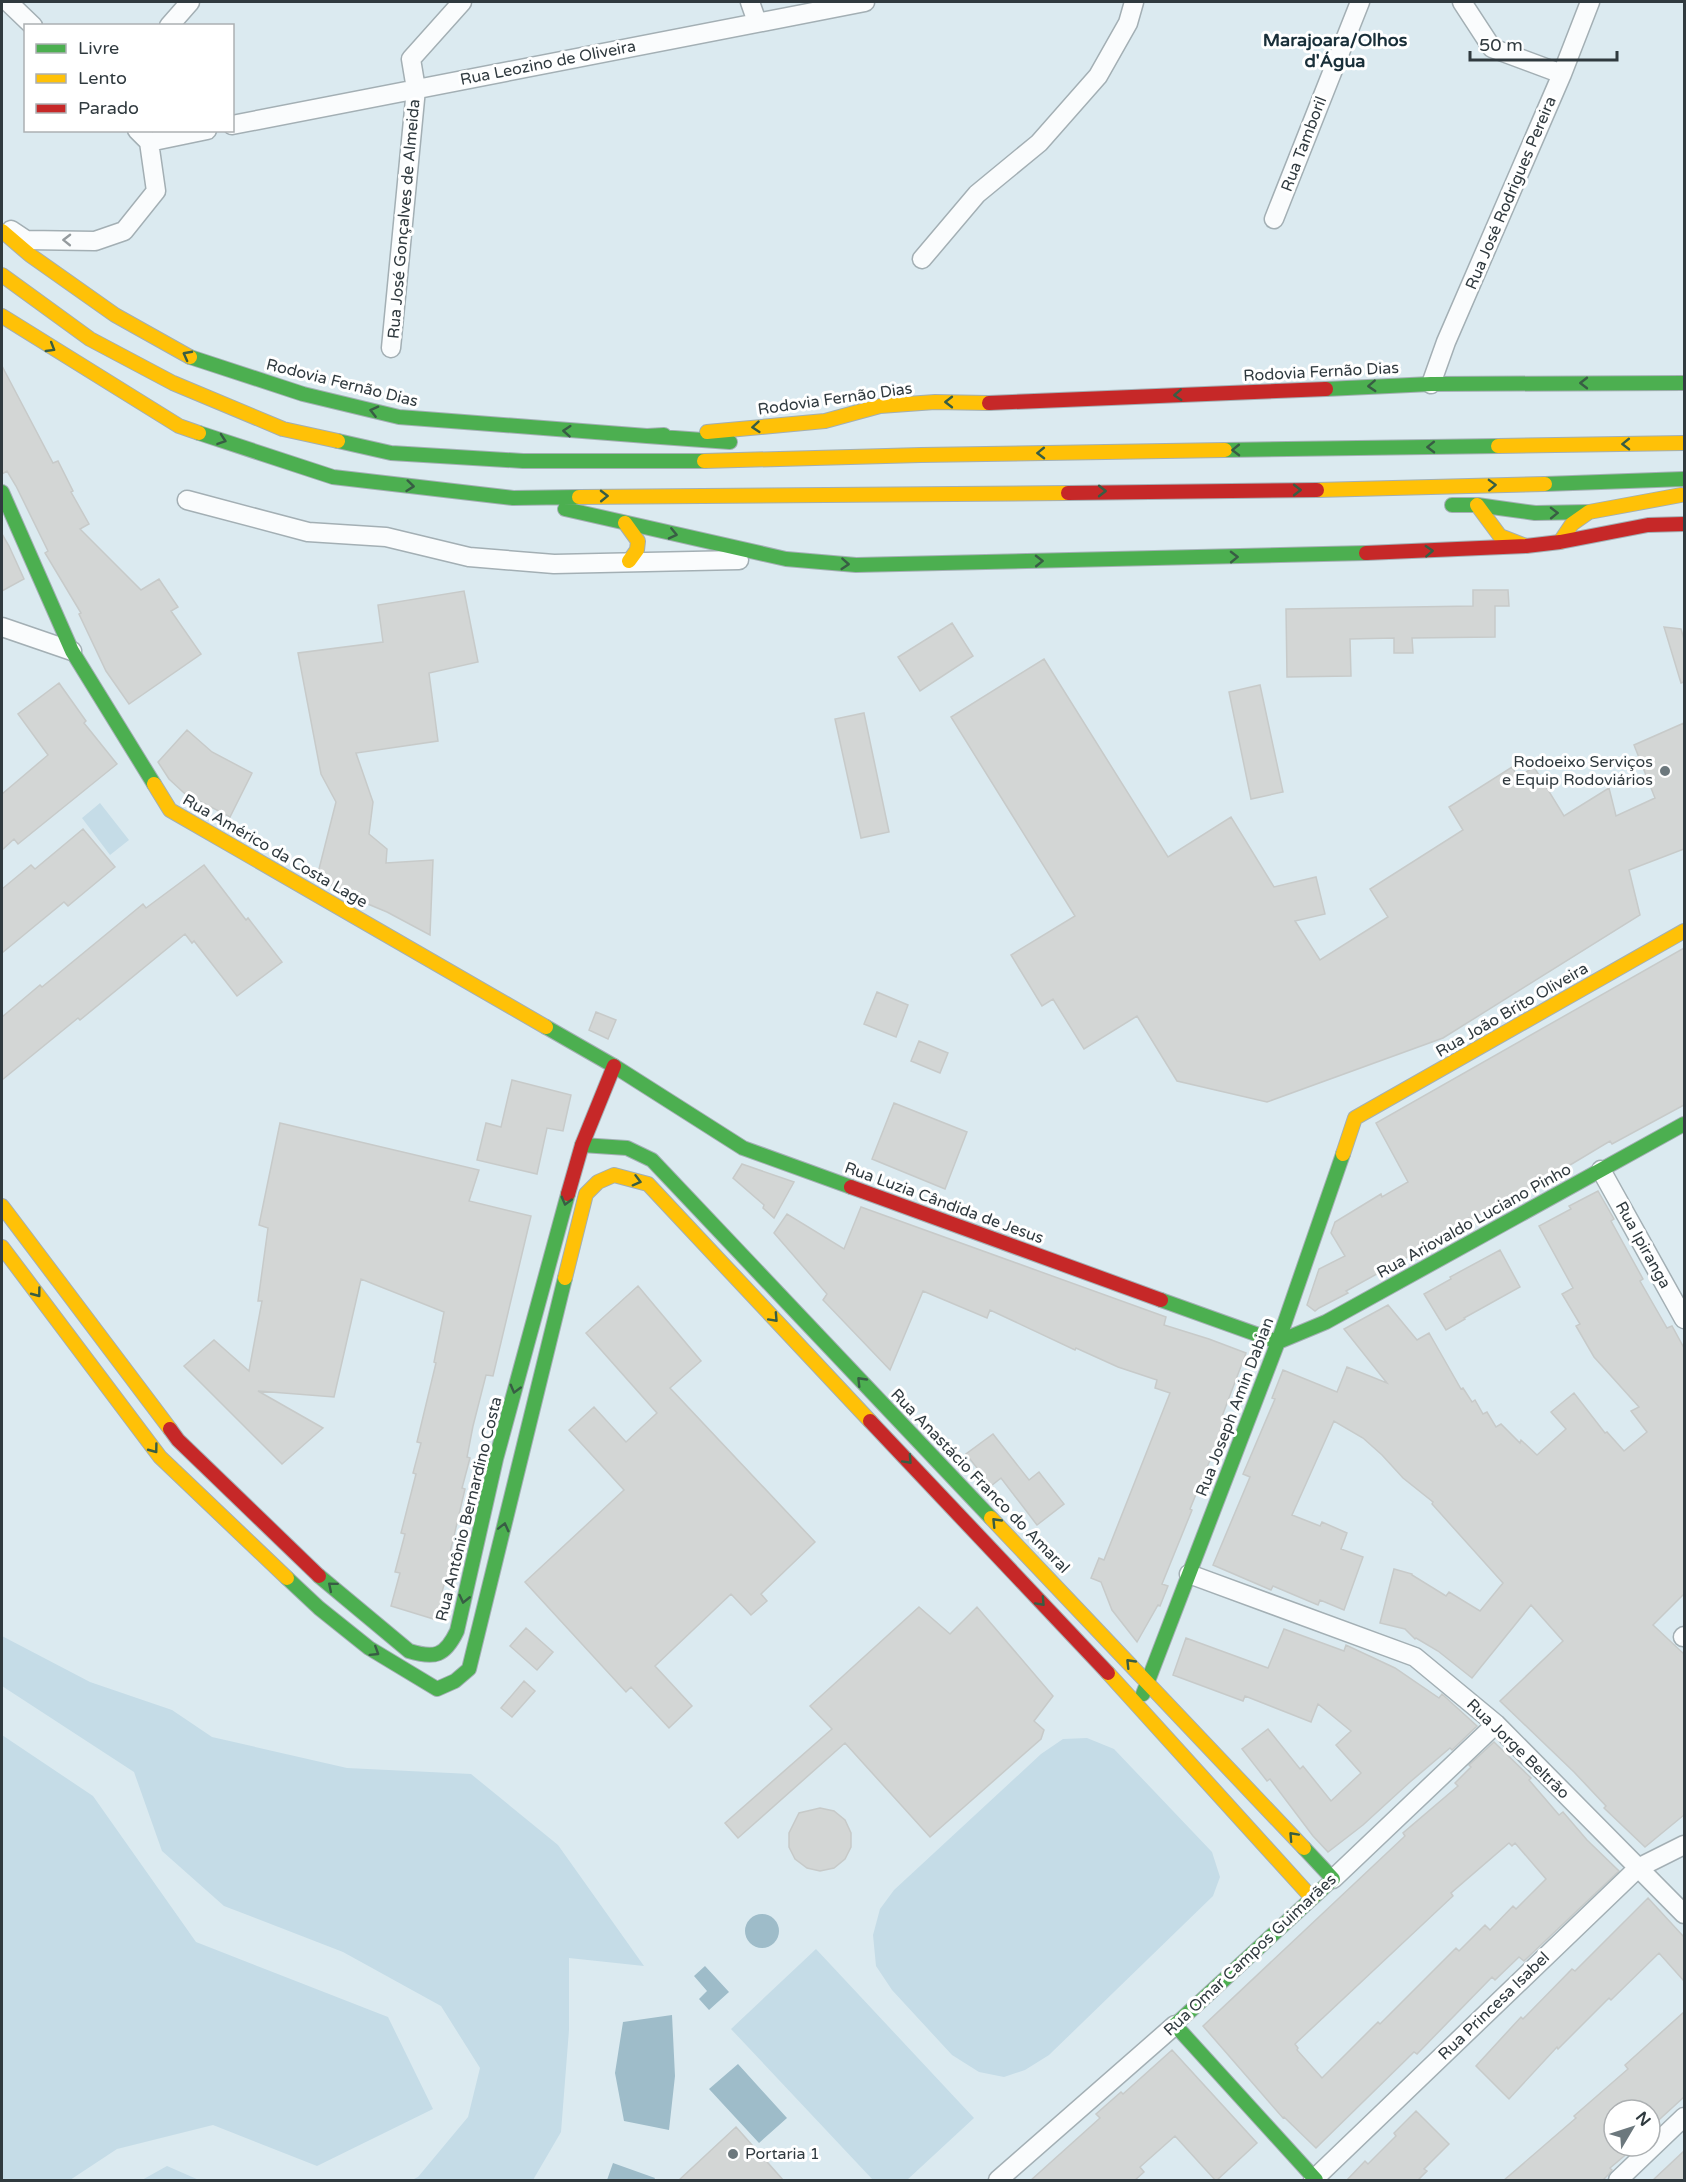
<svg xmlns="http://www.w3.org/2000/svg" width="1686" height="2182" viewBox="0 0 1686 2182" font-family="'Varela Round',sans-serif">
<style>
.green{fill:#c5dce7}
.water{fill:#9ebcc9}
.building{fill:#d3d6d5;stroke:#c7cac9;stroke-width:1.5;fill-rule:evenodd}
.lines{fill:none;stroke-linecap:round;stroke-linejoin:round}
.street-casing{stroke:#a3afb4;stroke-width:21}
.fast-casing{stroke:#a3afb4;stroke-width:16}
.slow-casing{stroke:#a3afb4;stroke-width:16}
.jam-casing{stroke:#a3afb4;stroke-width:16}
.street{stroke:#fafcfd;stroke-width:18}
.fast{stroke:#4caf50;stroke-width:14}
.slow{stroke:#ffc107;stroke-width:14}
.jam{stroke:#c62828;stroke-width:14}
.oneway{stroke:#959b9e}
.oneway2{stroke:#385d44}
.poi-dot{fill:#6c787d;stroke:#fff;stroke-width:2}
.labels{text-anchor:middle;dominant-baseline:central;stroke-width:6;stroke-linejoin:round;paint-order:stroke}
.street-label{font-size:16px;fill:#303a3f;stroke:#fff}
.poi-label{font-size:16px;fill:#303a3f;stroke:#fff;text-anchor:end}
.neighbourhood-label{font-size:18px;font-weight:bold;fill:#192f39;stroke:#fff}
</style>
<rect width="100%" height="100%" fill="#dbeaf0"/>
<path class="green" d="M100,803L129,840L110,855L82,818Z
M2,1636L90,1682L172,1710L212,1737L347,1768L471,1774L558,1845L644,1966L569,1958V2030L561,2132L533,2180H412L418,2177L468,2117L480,2068L441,2006L343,1952L224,1906L162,1851L134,1772L2,1686Z
M2,1735L93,1796L196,1942L388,2017L433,2109L317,2166L213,2125L117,2149L70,2180H2Z
M1087,1738L1114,1749L1212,1852L1220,1877L1213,1896L1049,2055L1025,2070L1004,2077L979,2072L952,2055L892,1990L876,1966L873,1935L880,1909L894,1890L1041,1754L1063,1739Z
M816,1949L974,2118L907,2180H873L731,2029Z
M167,2166L199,2180H142Z"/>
<path class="water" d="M745 1931a17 17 0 1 1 34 0a17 17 0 1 1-34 0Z
M705,1966L729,1992L709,2010L699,1999L707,1991L694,1976Z
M672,2015L675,2076L669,2130L624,2121L615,2073L623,2022Z
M738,2064L787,2118L759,2143L709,2089Z
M613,2163L655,2178L654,2180H607Z"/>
<path class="building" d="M2,366L53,463L58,461L73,491L71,492L89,524L80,529L141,590L159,579L178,607L171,611L201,654L129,704L106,671L79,614L81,613L45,553L48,551L16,486L7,471L2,474Z
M2,534L9,546L24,579L2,591Z
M1473,590H1508L1509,606H1495V637L1412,638L1413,653H1394V638L1350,639L1351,676L1287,677L1286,609L1473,606Z
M464,591L478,662L429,673L438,741L356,753L373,802L369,834L387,849L386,863L433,860L430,935L387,912L351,897L317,877L336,802L321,774L298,653L383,642L378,605Z
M952,623L973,656L920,691L898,657Z
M1664,627L1681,629L1684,639V682L1681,683Z
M1044,659L1168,857L1231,817L1274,887L1316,877L1325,914L1295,921L1320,960L1388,917L1370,889L1463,830L1449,807L1512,767L1518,777L1534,767L1564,816L1609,788L1616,816L1655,798L1634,745L1684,723V849L1629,870L1640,915L1443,1038L1267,1102L1177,1081L1137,1016L1084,1049L1053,999L1042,1006L1011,955L1075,916L951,717Z
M59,683L86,721L84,723L117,764L18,844L14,839L2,850V794L48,755L18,714Z
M1260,685L1283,792L1251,799L1229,692Z
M864,713L889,832L861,838L835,719Z
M187,730L212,752L252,773L230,817L184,793L169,779L158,762Z
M83,829L115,867L68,906L64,902L2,953V889L31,865L35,869Z
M204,865L246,920L248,918L282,962L237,996L194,941L192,943L185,934L80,1020L78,1018L2,1080V1017L40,985L42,987L143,904L146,908Z
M1684,948V1105L1612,1144L1610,1141L1535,1186L1470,1220L1469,1218L1420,1245L1422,1249L1346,1291L1348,1293L1319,1308L1315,1311L1307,1305L1319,1269L1345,1256L1331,1233L1335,1222L1381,1194L1382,1197L1408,1182L1376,1123Z
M877,992L908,1005L896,1037L864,1024Z
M596,1012L616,1020L608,1039L589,1030Z
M919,1041L948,1053L940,1073L911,1061Z
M512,1080L571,1095L563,1131L547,1128L537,1174L477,1160L486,1123L501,1127Z
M894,1103L967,1132L945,1189L872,1159Z
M280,1123L479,1170L469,1201L531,1216L493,1376L486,1375L473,1426L467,1457L470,1458L462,1488L465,1489L449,1557H452L442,1592L448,1593L440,1621L391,1606L400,1573L395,1572L405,1534L401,1533L416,1474L413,1473L421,1443L417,1442L436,1363L434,1362L444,1312L361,1279L334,1397L258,1391L323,1428L282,1464L184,1366L214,1340L249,1371L262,1301H258L268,1228L259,1225Z
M742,1164L794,1182L774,1218L763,1208L764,1205L733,1178Z
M1598,1191L1614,1219L1611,1221L1643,1279L1640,1281L1667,1328L1672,1326L1684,1348V1594L1653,1625L1684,1654V1815L1645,1847L1604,1808L1606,1806L1574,1772L1500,1701L1563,1641L1531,1605L1472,1678L1438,1651L1416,1638L1415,1639L1405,1629L1380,1623L1394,1569L1412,1574V1575L1446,1596L1449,1592L1480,1611L1503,1583L1432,1504L1433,1502L1403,1478L1382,1455L1363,1438L1334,1421L1292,1515L1320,1526L1322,1522L1347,1533L1341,1549L1363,1557L1344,1610L1320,1600L1318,1605L1273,1586L1271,1590L1213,1565L1250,1477L1243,1474L1275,1399L1272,1398L1283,1370L1337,1392L1347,1367L1387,1383L1344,1329L1388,1305L1417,1340L1429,1333L1461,1389L1463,1388L1472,1402L1475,1400L1483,1414L1487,1412L1496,1427L1501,1424L1520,1443L1521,1440L1537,1455L1566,1429L1551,1412L1574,1393L1605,1433L1607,1432L1624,1451L1647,1432L1631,1411L1639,1407L1594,1357L1576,1326L1580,1324L1562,1294L1573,1288L1539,1226L1571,1209L1569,1206Z
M861,1207L1166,1317L1164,1325L1209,1339L1246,1353L1221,1419L1226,1421L1190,1509L1192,1510L1162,1584L1168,1586L1160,1606L1158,1605L1137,1642L1112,1610L1101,1582L1091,1578L1099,1558L1104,1560L1170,1393L1155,1388L1157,1380L1118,1367L1076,1348L1075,1350L990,1310L987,1318L923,1291L890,1370L823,1300L827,1294L774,1233L787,1214L844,1249Z
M1500,1250L1520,1287L1464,1318L1465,1319L1446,1330L1424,1294L1451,1279L1450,1277Z
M638,1286L701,1361L670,1388L815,1542L761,1594L767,1601L751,1615L731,1594L655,1666L692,1706L669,1728L631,1687L626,1692L525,1582L624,1490L569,1430L594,1407L626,1442L657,1413L586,1333Z
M993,1434L1029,1480L1039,1472L1064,1504L1037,1525L1001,1478L991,1486L966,1454Z
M919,1607L950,1634L977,1607L1053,1696L1034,1721L1044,1730L1041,1739L930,1837L845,1743L738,1838L725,1823L832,1729L810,1706Z
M526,1628L553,1652L537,1670L510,1646Z
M1284,1629L1344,1651L1346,1645L1395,1668L1439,1698L1442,1694L1477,1726L1452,1750L1450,1748L1410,1782L1363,1825L1328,1852L1313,1836L1270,1779L1267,1781L1242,1749L1268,1729L1300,1769L1303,1766L1331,1801L1361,1773L1336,1745L1351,1731L1318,1704L1311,1722L1245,1696L1243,1701L1173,1675L1186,1638L1268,1668Z
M524,1681L535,1691L512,1717L501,1708Z
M1494,1742L1531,1778L1529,1780L1559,1815L1563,1812L1587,1840L1619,1871L1524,1961L1519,1957L1495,1980L1492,1977L1417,2054L1414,2052L1316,2148L1284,2117L1283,2118L1203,2026L1405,1836L1403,1833L1458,1786L1455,1783L1471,1767L1469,1765ZM1509,1843L1512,1846L1515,1843L1546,1879L1516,1909L1513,1906L1490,1930L1485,1925L1459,1951L1456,1948L1380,2024L1378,2022L1322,2078L1297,2050L1298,2048L1295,2044L1453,1896L1451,1893Z
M820,1808L834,1811L845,1820L851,1833V1847L845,1859L834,1868L820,1871L807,1868L795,1859L789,1847V1833L799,1813Z
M1648,1898L1684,1937V1981L1659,1953L1611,2000L1609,1998L1558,2049L1557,2047L1509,2099L1476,2066L1521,2017L1523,2019L1572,1969L1575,1971Z
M1684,2012V2097L1650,2128V2110H1614V2146H1636L1610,2168L1612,2170L1609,2174L1602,2181H1503L1576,2118L1574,2116L1628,2069L1625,2065Z
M1172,2050L1257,2143L1216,2181L1175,2136L1140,2167L1144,2172L1134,2181H1030L1100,2118L1096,2114L1121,2092L1123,2094Z
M1416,2111L1449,2144L1424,2169L1427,2171L1417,2181H1346L1365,2161L1368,2164L1396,2136L1394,2133Z
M736,2127L784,2181H678Z
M1684,2151V2181H1652Z"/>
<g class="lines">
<g class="street-casing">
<path id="street" d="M8,2L33,26
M750,2L757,22
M1462,2L1492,48L1562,74
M169,26L190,2
M232,125L865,2
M149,142L207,130
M1274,219L1360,2
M11,230L26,240L95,241L124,231L156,191L149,142L137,130
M922,259L977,194L1039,143L1098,76L1128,23L1134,2
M391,348L416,89L411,59L462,2
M1431,384L1446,342L1562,74L1590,2
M187,500L308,532L386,537L469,557L554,564L739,560
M2,627L72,651
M1601,1170L1684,1319
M1189,1574L1415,1657L1496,1724L1684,1914
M1683,1637L1684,1636
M1333,1879L1496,1724
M998,2180L1175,2025
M1313,2180L1638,1868L1684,1845
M1618,2180L1684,2117"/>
</g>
<g class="fast-casing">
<path id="fast" d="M190,357L303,394L399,417L647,436L664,435
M1326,389L1431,384L1684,383
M199,433L333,477L513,498L579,497
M647,436L730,442
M338,441L391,453L523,461H704
M1225,450L1498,446
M1545,484L1684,479
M2,492L72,651L154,784
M1452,505H1477L1535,513L1589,512
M565,509L786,559
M786,559L856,565L1366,553
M546,1027L614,1066L743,1148L851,1187
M582,1145L627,1148L652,1160L991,1518
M1161,1300L1278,1342L1326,1322L1684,1124
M319,1576L409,1651C435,1659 445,1656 457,1631L496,1459L568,1194
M287,1578L319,1608L369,1648L437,1689L455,1681L469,1669L565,1278
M1143,1694L1278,1342L1343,1154
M1304,1848L1333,1879L1175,2025L1316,2180"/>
</g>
<g class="slow-casing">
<path id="slow" d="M2,231L30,255L115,315L190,357
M2,275L90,339L173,383L283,429L338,441
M2,316L179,426L199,433
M707,432L825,421L880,406L935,402L989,403
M1498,446L1684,443
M704,461L921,455L1225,450
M1317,490L1545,484
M579,497L1068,493
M1477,505L1500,536L1526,546
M625,523L638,541L637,550L629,561
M1560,542L1572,524L1589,512L1681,495
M154,784L170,810L546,1027
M1343,1154L1355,1118L1684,931
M2,1206L170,1429
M2,1247L160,1457L287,1578
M565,1278L586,1194L598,1182L614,1175L648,1184L870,1421
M991,1518L1304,1848
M1108,1673L1312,1898"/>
</g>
<g class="jam-casing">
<path id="jam" d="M989,403L1326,389
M1068,493L1317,490
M1366,553L1526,546L1560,542L1648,525L1684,524
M851,1187L1161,1300
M568,1194L582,1145L614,1066
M870,1421L1108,1673
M170,1429L178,1440L319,1576"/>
</g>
<use href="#street" class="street"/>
<use href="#fast" class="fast"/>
<use href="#slow" class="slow"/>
<use href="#jam" class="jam"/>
</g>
<defs><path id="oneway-chevron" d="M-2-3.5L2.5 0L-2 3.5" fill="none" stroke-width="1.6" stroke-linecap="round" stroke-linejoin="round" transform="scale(1.5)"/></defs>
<use class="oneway" href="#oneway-chevron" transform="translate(67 240) rotate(-179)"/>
<g class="oneway2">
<use href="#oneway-chevron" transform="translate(51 348) rotate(31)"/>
<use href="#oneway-chevron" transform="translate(187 355) rotate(-152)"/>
<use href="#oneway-chevron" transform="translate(1584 383) rotate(180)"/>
<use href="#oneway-chevron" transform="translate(1372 386) rotate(177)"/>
<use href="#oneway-chevron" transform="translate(1178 395) rotate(177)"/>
<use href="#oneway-chevron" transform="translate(949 402) rotate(-180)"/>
<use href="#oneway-chevron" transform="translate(374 411) rotate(-166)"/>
<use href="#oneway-chevron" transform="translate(756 427) rotate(175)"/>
<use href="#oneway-chevron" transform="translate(567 431) rotate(-176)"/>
<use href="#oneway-chevron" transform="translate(222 440) rotate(19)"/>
<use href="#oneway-chevron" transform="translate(1626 444) rotate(179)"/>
<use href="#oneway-chevron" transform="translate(1431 447) rotate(179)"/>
<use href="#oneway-chevron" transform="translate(1236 450) rotate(179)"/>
<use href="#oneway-chevron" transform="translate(1041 453) rotate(179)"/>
<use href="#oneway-chevron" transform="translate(1492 485) rotate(-2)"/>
<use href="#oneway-chevron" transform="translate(410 486) rotate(6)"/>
<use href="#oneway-chevron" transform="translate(1297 490)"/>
<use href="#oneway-chevron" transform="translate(1102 491)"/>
<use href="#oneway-chevron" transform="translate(604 496) rotate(-1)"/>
<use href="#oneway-chevron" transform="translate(1554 513) rotate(-1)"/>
<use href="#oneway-chevron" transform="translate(673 534) rotate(13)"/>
<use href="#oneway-chevron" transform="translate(1429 551) rotate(-3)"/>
<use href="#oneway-chevron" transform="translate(1234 557) rotate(-1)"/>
<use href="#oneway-chevron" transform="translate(1039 561) rotate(-1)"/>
<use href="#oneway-chevron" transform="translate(845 564) rotate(4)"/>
<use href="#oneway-chevron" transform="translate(637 1181) rotate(15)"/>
<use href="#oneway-chevron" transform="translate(566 1201) rotate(105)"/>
<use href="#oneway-chevron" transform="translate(37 1293) rotate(53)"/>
<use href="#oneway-chevron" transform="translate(774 1318) rotate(47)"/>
<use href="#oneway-chevron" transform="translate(861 1381) rotate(-134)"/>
<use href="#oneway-chevron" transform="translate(515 1389) rotate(105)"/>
<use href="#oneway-chevron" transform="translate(154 1449) rotate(53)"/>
<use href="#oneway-chevron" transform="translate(908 1460) rotate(47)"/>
<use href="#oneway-chevron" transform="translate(996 1522) rotate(-134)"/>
<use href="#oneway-chevron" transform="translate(504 1527) rotate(-76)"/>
<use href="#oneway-chevron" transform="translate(332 1586) rotate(-140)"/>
<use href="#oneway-chevron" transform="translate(464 1599) rotate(103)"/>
<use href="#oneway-chevron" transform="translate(1041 1602) rotate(47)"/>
<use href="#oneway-chevron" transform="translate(375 1652) rotate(32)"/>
<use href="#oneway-chevron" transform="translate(1130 1663) rotate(-134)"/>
<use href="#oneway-chevron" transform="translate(1293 1836) rotate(-133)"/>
</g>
<g class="poi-dot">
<circle cx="1665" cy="771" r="6"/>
<circle cx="733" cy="2154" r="6"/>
</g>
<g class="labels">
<g class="street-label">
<text transform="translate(548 63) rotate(-11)">Rua Leozino de Oliveira</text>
<text transform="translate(1304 144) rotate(-69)">Rua Tamboril</text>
<text transform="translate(1511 193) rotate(-67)">Rua José Rodrigues Pereira</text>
<text transform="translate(404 219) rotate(-85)">Rua José Gonçalves de Almeida</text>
<text transform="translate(1321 372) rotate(-3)">Rodovia Fernão Dias</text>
<text transform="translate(342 383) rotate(14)">Rodovia Fernão Dias</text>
<text transform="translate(835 399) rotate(-8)">Rodovia Fernão Dias</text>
<text transform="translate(275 851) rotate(30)">Rua Américo da Costa Lage</text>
<text transform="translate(1512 1010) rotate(-30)">Rua João Brito Oliveira</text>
<text transform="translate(944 1203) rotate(20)">Rua Luzia Cândida de Jesus</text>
<text transform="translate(1474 1221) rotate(-29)">Rua Ariovaldo Luciano Pinho</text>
<text transform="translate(1643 1245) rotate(61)">Rua Ipiranga</text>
<text transform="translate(1235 1407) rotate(-69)">Rua Joseph Amin Dabian</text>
<text transform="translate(980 1481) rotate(46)">Rua Anastácio Franco do Amaral</text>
<text transform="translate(469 1509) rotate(-76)">Rua Antônio Bernardino Costa</text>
<text transform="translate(1518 1749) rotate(44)">Rua Jorge Beltrão</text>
<text transform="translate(1250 1955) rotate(-43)">Rua Omar Campos Guimarães</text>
<text transform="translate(1494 2006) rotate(-44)">Rua Princesa Isabel</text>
</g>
<g class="poi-label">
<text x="1653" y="762">Rodoeixo Serviços<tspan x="1653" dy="18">e Equip Rodoviários</tspan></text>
<text x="745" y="2154" text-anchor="start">Portaria 1</text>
</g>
<g class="neighbourhood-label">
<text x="1335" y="40">Marajoara/Olhos<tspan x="1335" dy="21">d'Água</tspan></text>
</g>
</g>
<rect width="1686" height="2182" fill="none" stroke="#303a3f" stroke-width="6"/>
<rect x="24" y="24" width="210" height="108" fill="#ffffff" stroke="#acb0b2" stroke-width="1.5"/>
<rect x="36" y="44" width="30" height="9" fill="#4caf50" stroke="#acb0b2" stroke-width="1.5"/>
<text x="78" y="54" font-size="18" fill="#303a3f">Livre</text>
<rect x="36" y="74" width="30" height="9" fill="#ffc107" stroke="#acb0b2" stroke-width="1.5"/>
<text x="78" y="84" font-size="18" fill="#303a3f">Lento</text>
<rect x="36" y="104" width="30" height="9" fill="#c62828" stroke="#acb0b2" stroke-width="1.5"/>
<text x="78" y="114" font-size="18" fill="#303a3f">Parado</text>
<g transform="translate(1632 2128) rotate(51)"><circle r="28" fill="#ffffff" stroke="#acb0b2" stroke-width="1.5"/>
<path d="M0-4.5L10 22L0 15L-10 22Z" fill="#6c787d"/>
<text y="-9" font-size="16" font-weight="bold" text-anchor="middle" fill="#303a3f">N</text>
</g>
<path d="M1470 51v9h147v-9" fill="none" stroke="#303a3f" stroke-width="3"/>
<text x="1479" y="51" font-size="18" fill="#303a3f" stroke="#ffffff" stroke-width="4.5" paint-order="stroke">50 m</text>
</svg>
